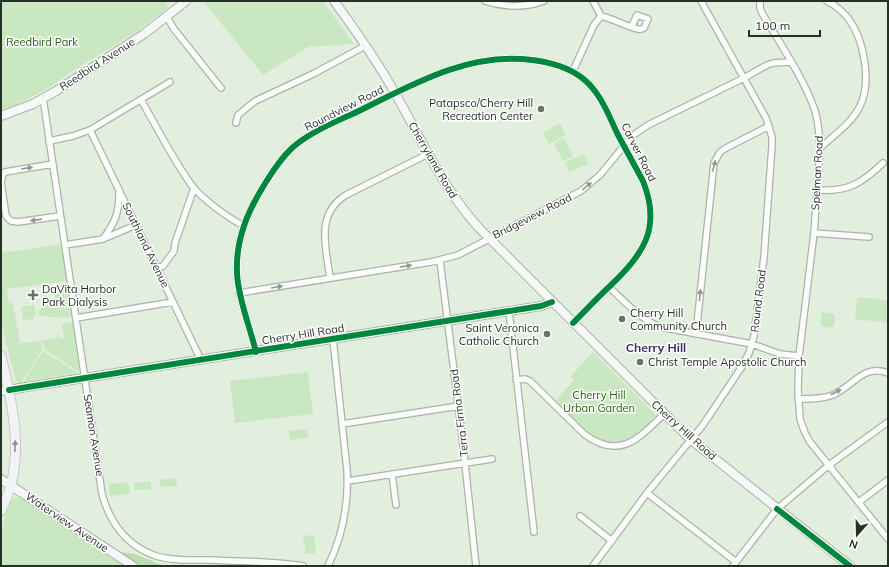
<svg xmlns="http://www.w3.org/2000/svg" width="889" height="567" viewBox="0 0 889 567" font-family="Mulish,sans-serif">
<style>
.green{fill:#c9e8c1}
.forest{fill:#baddb2}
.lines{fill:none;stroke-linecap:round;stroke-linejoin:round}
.street-casing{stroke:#aab4a7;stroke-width:8}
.secondary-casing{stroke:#aab4a7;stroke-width:10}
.primary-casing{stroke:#c5ccc3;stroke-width:11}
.street{stroke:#fbfdfa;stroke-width:5.5}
.secondary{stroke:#f6f8f8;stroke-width:8}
.primary{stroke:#f2f3f5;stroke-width:9}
.cycleway-casing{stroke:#fff;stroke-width:8}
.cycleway{stroke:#00873e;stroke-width:6}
.oneway{fill:#919690}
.oneway2{fill:#8c928d}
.poi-dot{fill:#687366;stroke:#fff;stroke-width:1.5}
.labels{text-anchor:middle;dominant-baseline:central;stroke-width:3;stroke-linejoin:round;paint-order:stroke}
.park-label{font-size:11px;fill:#23650d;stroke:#fff}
.street-label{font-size:11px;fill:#273025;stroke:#fff}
.poi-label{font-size:11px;fill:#273025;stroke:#fff;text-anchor:start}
.neighbourhood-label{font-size:12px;font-weight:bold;fill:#392d68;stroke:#fff}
</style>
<rect width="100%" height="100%" fill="#e2efde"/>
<path class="green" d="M1,1H164L169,7L136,32L73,71L49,88L16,105L1,110Z
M203,1H323L354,44L308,47L263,75Z
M560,123L566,135L549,144L543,133Z
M564,138L573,156L563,161L554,143Z
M584,154L588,164L569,172L565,162Z
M63,244L67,280L66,281L7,289L9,303H13L20,343L41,341L42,350L21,383L16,382L1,322V253Z
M67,284L71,316C62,319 53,316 43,317V316H39V310H41V305L51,304V300L55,299V294L51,295L50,290L54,287Z
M857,297L888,300V323L855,319Z
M34,305L36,316L33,317V319L23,320L21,307Z
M822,312L835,314L834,326L827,328L821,325Z
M71,322L73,323L79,372L44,349L42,340L57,338V334H59L60,338H64L62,325L64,323Z
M43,351L78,373L23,382Z
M593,352L656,415C649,422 642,431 634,436C600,455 576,422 556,400L574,380L571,376Z
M308,372L313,414L235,423L230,381Z
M307,429L308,438L290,440L289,431Z
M176,478L177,486L161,487L159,480Z
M151,481V489L135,490L134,483Z
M128,482L130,494L110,496L109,484Z
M16,497L23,498L127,566H1C1,547 0,508 16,497Z
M314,535L316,553L306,554L303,536Z"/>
<path class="forest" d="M122,552L135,554L164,566H141L122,553Z"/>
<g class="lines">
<g class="street-casing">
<path id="street" d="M485,1C504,7 525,8 544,1
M593,1L601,16
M760,1V8L762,13C779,42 803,77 814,108C819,121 819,134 820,148L814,233L799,356L798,389L800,419L805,433L810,442L888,539
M601,16C614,19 625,26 638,29C642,30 641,29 644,28L648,19L637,15L632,26
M167,17L174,29L221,88
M573,71L594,25L601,16
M43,98L102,494C110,523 127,546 156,556C173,561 193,560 211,560C242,562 273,561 303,566
M141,100C157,127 174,162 193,187C204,200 228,218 244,226
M236,123L238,115L255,101L313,74L365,46
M90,130L201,360
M49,141L73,136L90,130L170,82
M820,148C834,135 852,123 860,106C872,82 864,39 848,18C842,11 835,5 827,1
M53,164L5,172L3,174L1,182L6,216L11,221L18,222L60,216
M817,190C848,192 861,184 883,163
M814,233L869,237
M103,239C115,222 119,214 119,193
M65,245L103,239L136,225
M440,261L462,435L476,566
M156,268L163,266L174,251L175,243L194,188
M330,278C326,248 315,214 346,195L428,154
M609,287C625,302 639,318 660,327L752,344L780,354L799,356
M239,293L431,262L458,255L581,191L600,175L632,136L648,125L744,78L767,65L773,63L790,62
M509,311L534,532
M76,318L173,302
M696,334L714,163L720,152L726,148L769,126
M256,352C244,305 227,276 244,226C251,204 275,164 292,148C311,131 338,121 361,110C415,83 470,52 532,60C549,62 567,67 581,77C600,91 608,114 618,135C626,150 635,166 643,181C662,229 643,254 610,286C597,298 585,311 573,323
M516,380L525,379L530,381L584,434C620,461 639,438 664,414
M798,399C810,399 822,399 833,395C852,387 864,363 888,373
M342,424L459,406
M392,474L396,505
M348,481L492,459
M647,493L736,562
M859,502L888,480
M580,516L612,541
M328,566C343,535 349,505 347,470L333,339
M593,566L647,493L703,425L741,368L749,353L754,336L764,257L772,146V137L766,118L701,1
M733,566L777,509L829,465L888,422"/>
</g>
<g class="secondary-casing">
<path id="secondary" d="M334,1C356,31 378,62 396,95C423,142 442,187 478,227L690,439L850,566
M1,116L33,104L56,91L144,34L186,1
M1,391L541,306L552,302
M1,479L133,566"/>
</g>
<g class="primary-casing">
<path id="primary" d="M1,356C11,399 22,441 11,485C9,494 4,502 1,511"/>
</g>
<use href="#street" class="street"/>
<use href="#secondary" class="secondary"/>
<use href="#primary" class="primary"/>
<g class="cycleway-casing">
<path id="cycleway" d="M256,352C244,305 227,276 244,226C251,204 275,164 292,148C311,131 338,121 361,110C415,83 470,52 532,60C549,62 567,67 581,77C600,91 608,114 618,135C626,150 635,166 643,181C662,229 643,254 610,286C597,298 585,311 573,323
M9,390L541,306L552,302
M777,509L850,566"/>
</g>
<use href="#cycleway" class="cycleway"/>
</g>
<defs><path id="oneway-solid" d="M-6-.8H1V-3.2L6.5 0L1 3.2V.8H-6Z"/></defs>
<g class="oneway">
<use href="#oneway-solid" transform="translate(714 166) rotate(-75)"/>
<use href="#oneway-solid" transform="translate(27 168) rotate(-9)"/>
<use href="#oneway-solid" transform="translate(587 186) rotate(-39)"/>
<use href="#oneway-solid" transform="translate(36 220) rotate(172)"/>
<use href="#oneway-solid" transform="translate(406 266) rotate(-9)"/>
<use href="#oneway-solid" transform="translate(277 287) rotate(-10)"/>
<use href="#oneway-solid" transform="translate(700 295) rotate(-84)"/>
<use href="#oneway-solid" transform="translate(836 392) rotate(-27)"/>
</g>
<use class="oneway2" href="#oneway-solid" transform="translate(15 446) rotate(-88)"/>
<g class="poi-dot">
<circle cx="541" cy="109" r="4"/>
<path d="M31 289h4v4h4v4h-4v4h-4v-4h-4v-4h4z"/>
<circle cx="622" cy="319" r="4"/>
<circle cx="547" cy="334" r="4"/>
<circle cx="640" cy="362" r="4"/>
</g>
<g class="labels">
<g class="park-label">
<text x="42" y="42">Reedbird Park</text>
<text x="599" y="395">Cherry Hill<tspan x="599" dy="13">Urban Garden</tspan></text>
</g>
<g class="street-label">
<text transform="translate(97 64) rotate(-33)">Reedbird Avenue</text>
<text transform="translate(344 108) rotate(-27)">Roundview Road</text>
<text transform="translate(639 152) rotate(63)">Carver Road</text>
<text transform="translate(433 160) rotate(60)">Cherryland Road</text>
<text transform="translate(817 173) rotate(-87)">Spelman Road</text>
<text transform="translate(532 216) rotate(-27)">Bridgeview Road</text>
<text transform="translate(146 245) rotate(64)">Southland Avenue</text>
<text transform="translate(758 301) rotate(-83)">Round Road</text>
<text transform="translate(303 334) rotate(-9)">Cherry Hill Road</text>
<text transform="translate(459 413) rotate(-97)">Terra Firma Road</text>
<text transform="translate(684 430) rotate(42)">Cherry Hill Road</text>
<text transform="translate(94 435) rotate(81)">Seamon Avenue</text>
<text transform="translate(67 522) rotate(34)">Waterview Avenue</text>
</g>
<g class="poi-label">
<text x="533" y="103" text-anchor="end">Patapsco/Cherry Hill<tspan x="533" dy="13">Recreation Center</tspan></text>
<text x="42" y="289">DaVita Harbor<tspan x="42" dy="13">Park Dialysis</tspan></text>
<text x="630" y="313">Cherry Hill<tspan x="630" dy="13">Community Church</tspan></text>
<text x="539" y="328" text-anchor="end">Saint Veronica<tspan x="539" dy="13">Catholic Church</tspan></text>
<text x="648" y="362">Christ Temple Apostolic Church</text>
</g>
<g class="neighbourhood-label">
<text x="656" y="347">Cherry Hill</text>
</g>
</g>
<rect width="889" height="567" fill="none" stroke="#273025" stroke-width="4"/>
<g transform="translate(857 535) rotate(200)" stroke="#ffffff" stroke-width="3" paint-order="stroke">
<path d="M0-3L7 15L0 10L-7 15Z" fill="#273025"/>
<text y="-6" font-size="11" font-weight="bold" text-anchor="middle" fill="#273025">N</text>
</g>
<path d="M749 30v6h71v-6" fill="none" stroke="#273025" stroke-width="2"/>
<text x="755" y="30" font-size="12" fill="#273025" stroke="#ffffff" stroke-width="3" paint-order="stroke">100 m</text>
</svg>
